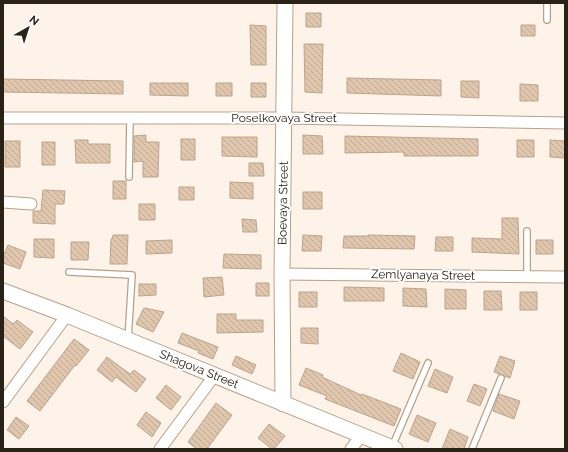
<svg xmlns="http://www.w3.org/2000/svg" width="568" height="452" viewBox="0 0 568 452" font-family="Raleway,sans-serif">
<style>
.building{fill:url(#building-back-hatch);stroke:#bca48b}
.lines{fill:none;stroke-linecap:round;stroke-linejoin:round}
.lane-casing{stroke:#b8a087;stroke-width:8}
.street-casing{stroke:#b8a087;stroke-width:13}
.secondary-casing{stroke:#b8a087;stroke-width:17}
.lane{stroke:#fff;stroke-width:5.5}
.street{stroke:#fff;stroke-width:11}
.secondary{stroke:#fff;stroke-width:15}
.labels{text-anchor:middle;dominant-baseline:central;stroke-width:4;stroke-linejoin:round;paint-order:stroke}
.street-label{font-size:12px;fill:#2a2117;stroke:#fff}
</style>
<defs>
<pattern id="building-back-hatch" width="6" height="6" patternUnits="userSpaceOnUse"><rect width="6" height="6" fill="#dfc6ac"/><path d="M-1 5l2 2M0 0l6 6M5-1l2 2" fill="none" stroke="#c0aa93"/></pattern>
</defs>
<rect width="100%" height="100%" fill="#fef3e9"/>
<path class="building" d="M306,13H321V27H306Z
M250,25L266,26V65H251Z
M521,25H535V36H521Z
M304,44H323L322,93L305,92Z
M347,78L441,80V96L347,93Z
M3,79L123,81V94L3,92Z
M461,81H479V98L461,97Z
M150,83H188V96L150,95Z
M216,83H232V96H216Z
M251,83H266V97H251Z
M520,84L538,85V101H520Z
M146,135V142H159L158,177H143V161L134,162V136Z
M303,135L322,136L323,154H303Z
M345,136L478,139V156H404V152L345,153Z
M222,137H257V157L222,156Z
M181,139H195V160H181Z
M75,140H88V144H110V163H76Z
M517,140H534V157H517Z
M550,140L565,141V158L550,157Z
M5,141H20V167H5Z
M42,142H55V165H42Z
M249,163H263L264,176H249Z
M113,181H126V199H113Z
M230,182L253,183V199L230,198Z
M179,187H194V200H179Z
M43,190L65,191L64,204H55V224L33,223V211H41Z
M303,192H322V209H303Z
M139,204H155V220H139Z
M502,218H518L519,254L472,252V238L502,239Z
M242,219L256,220L257,232H243Z
M113,235H128L127,264H110L111,239H112Z
M303,235L322,236L321,251H302Z
M368,235L415,236L414,249L343,248L344,236H368Z
M436,237H453V251H435Z
M34,239H54V258L34,257Z
M172,240V253L146,254V241Z
M536,240H553V254H536Z
M71,242H89L88,260H71Z
M8,245L26,252L20,269L3,263V257Z
M224,254L261,255V269L223,268Z
M222,277L224,295L204,297L203,278Z
M256,283H269V296H256Z
M139,284H156V295L139,296Z
M344,287L384,288V301H344Z
M403,288L426,289L427,307L403,306Z
M445,289L466,290V309H445Z
M484,291H501L502,310H484Z
M299,292H317V307H299Z
M520,292H537V310H520Z
M144,308L164,312L153,332L136,324Z
M217,314H236V320H263V332L217,333Z
M3,316L13,324L17,320L33,332L20,349L3,336Z
M301,328H318V344L301,343Z
M182,333L218,347L213,359L198,353L199,351L178,343Z
M74,339L89,350L76,366L75,365L40,411L27,401Z
M401,353L420,362L413,379L393,371Z
M236,356L256,365L252,374L232,365Z
M500,356L515,361L510,378L494,372Z
M107,357L130,374L134,370L146,379L136,392L116,377L112,382L97,370Z
M306,368L323,375L322,377L361,395L362,394L401,409L394,426L325,399L327,396L299,385Z
M435,369L453,377L447,393L428,386Z
M474,384L487,389L480,406L467,401Z
M166,385L181,397L171,410L156,398Z
M499,394L520,401L514,419L493,411Z
M216,403L232,415L207,449H197L188,442Z
M146,412L161,423L152,437L137,425Z
M417,415L436,423L428,442L409,434Z
M16,417L29,426L19,439L7,430Z
M269,424L285,436L274,449H272L258,438Z
M450,429L468,437L464,449H442Z"/>
<g class="lines">
<g class="lane-casing">
<path id="lane" d="M547,3V20
M129,177L130,118
M69,272L132,275L128,340
M527,277V231
M392,447L428,363
M472,449L501,378"/>
</g>
<g class="street-casing">
<path id="street" d="M3,118H284L565,123
M3,202L31,204
M282,274L565,277
M3,402L67,315
M160,449L214,376
M351,449L361,436"/>
</g>
<g class="secondary-casing">
<path id="secondary" d="M3,291L67,315L395,449
M283,404L282,274L285,3"/>
</g>
<use href="#lane" class="lane"/>
<use href="#street" class="street"/>
<use href="#secondary" class="secondary"/>
</g>
<g class="labels">
<g class="street-label">
<text x="284" y="118">Poselkovaya Street</text>
<text transform="translate(283 203) rotate(-89)">Boevaya Street</text>
<text transform="translate(423 275) rotate(1)">Zemlyanaya Street</text>
<text transform="translate(199 369) rotate(22)">Shagova Street</text>
</g>
</g>
<rect width="568" height="452" fill="none" stroke="#2a2117" stroke-width="8"/>
<g transform="translate(28 28) rotate(39)" stroke="#ffffff" stroke-width="3" paint-order="stroke">
<path d="M0-3L7 15L0 10L-7 15Z" fill="#2a2117"/>
<text y="-6" font-size="11" font-weight="bold" text-anchor="middle" fill="#2a2117">N</text>
</g>
</svg>
